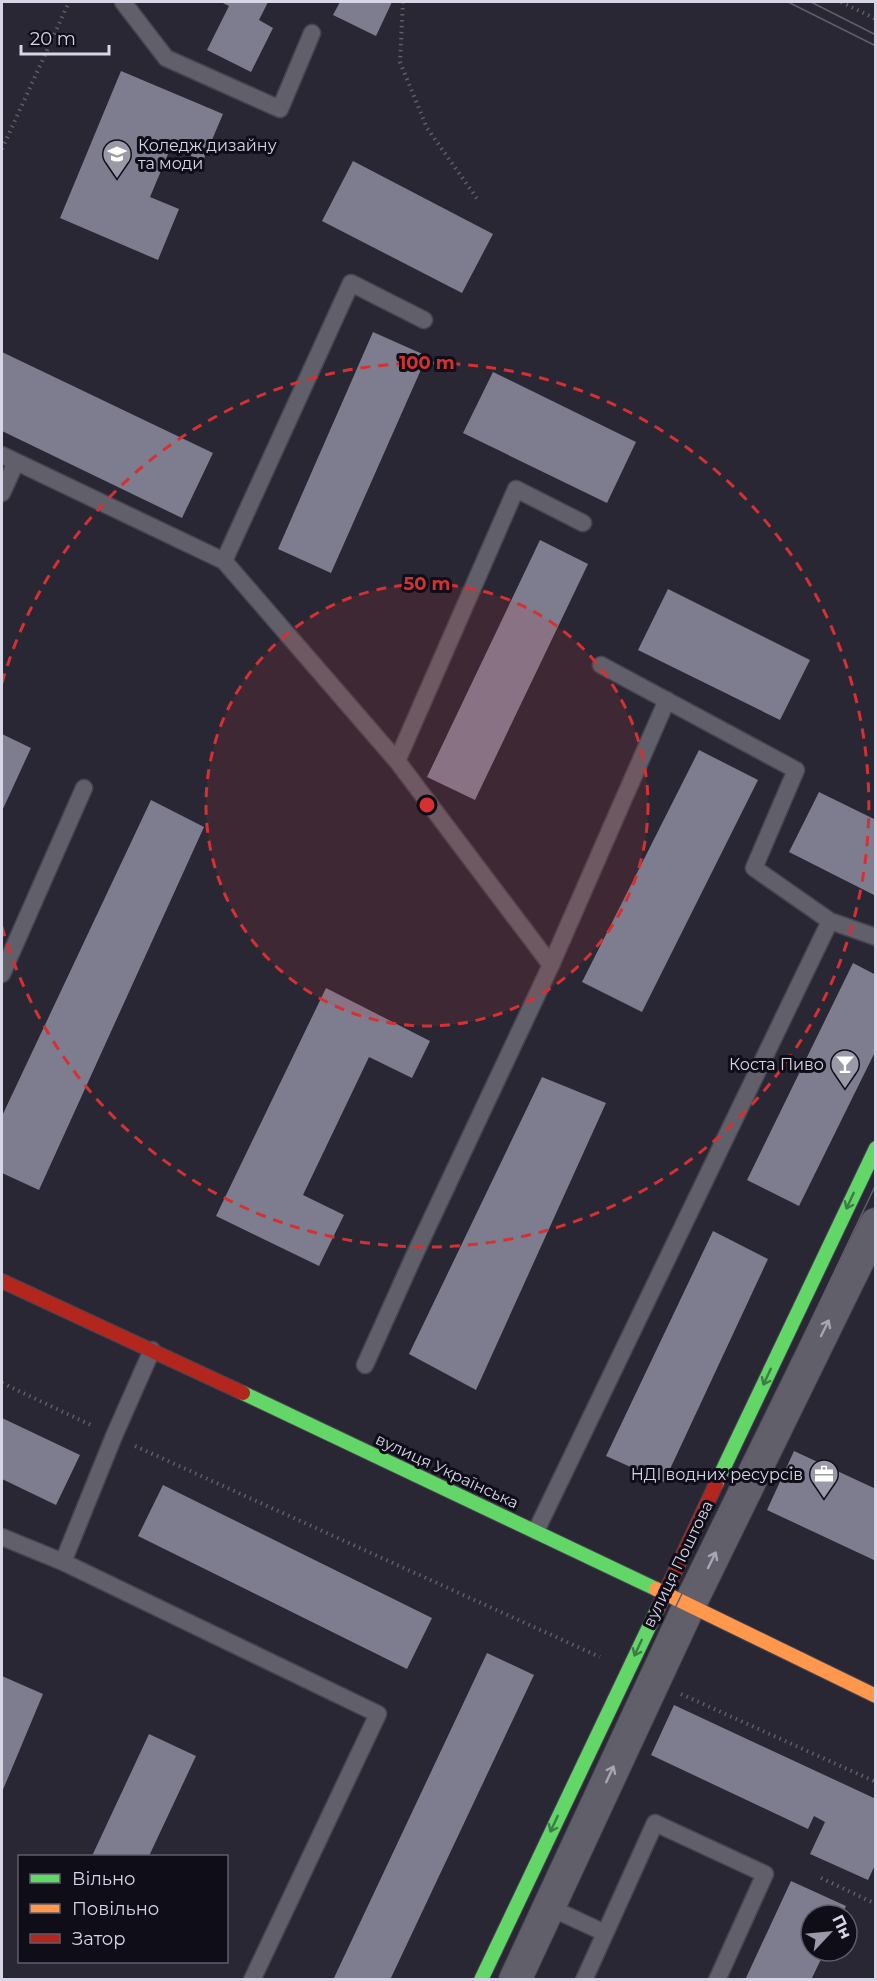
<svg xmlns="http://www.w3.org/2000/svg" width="877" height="1981" viewBox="0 0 877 1981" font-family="Montserrat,sans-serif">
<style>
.building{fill:#7e7c8f}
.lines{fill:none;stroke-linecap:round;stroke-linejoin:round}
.lane-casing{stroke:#464450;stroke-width:19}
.street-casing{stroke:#464450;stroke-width:34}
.fast-casing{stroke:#464450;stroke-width:16}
.slow-casing{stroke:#464450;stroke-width:16}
.jam-casing{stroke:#464450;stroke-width:16}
.path{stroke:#5f5e68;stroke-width:4;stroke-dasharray:1.5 4.5;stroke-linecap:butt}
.lane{stroke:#605f6a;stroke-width:16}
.street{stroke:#605f6a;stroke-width:32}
.fast{stroke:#63d668;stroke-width:14}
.slow{stroke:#ff974d;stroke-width:14}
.jam{stroke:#b3261e;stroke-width:14}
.tram{stroke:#605e6a;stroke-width:1.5}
.oneway{stroke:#3d7c44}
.oneway2{stroke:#a7a6b5}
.ring{fill:none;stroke:#d63132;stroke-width:3;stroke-dasharray:10 8}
.labels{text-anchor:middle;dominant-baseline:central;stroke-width:6;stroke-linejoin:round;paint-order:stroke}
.poi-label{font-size:16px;fill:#d7d6e7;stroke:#0e0d18;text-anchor:end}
.street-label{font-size:16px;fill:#d7d6e7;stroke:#0e0d18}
.centre{fill:#d63132;stroke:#0e0d18;stroke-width:3}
.ring-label{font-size:18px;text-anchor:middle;font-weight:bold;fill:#d63132;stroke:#0e0d18;stroke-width:6;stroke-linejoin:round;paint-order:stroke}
</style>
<rect width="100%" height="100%" fill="#292734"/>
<path class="building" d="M221,2H268L259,20L273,28L251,72L207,50L229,6Z
M340,2H392L376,36L333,15Z
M121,71L223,114L203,161L171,147L150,197L179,209L158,260L60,218Z
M353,161L493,234L462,293L322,221Z
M373,332L427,356L331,573L278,549Z
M2,352L213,453L182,518L2,431Z
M493,372L636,442L607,503L463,433Z
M540,540L588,564L475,800L427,777Z
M668,589L810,660L780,720L638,650Z
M2,734L31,748L2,811Z
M699,750L758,780L642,1012L582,982Z
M819,792L876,820V896L789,852Z
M151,800L204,827L39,1190L2,1173V1116Z
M853,963L876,975V1050L799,1206L747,1180Z
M326,988L430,1041L412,1078L369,1057L303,1195L344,1215L319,1266L216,1216Z
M542,1077L606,1103L476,1390L409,1354Z
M713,1231L768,1259L664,1482L606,1456Z
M2,1418L80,1455L56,1505L2,1479Z
M794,1451L876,1489V1561L767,1510Z
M163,1485L432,1618L407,1669L138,1536Z
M487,1653L534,1675L390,1980H333Z
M2,1676L43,1694L2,1792Z
M674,1705L876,1799V1863L868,1880L810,1854L825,1822L814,1816L808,1829L651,1755Z
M149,1734L196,1756L149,1856H92Z
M791,1881L846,1906L842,1915H811V1951H825L811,1980H745Z"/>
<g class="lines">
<g class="lane-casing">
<path id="lane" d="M123,2L166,58L280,109L312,33
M2,455L224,561L397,761L551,965
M2,493L16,462
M224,561L351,283L424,320
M601,665L796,770L754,868L830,921L876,937
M397,761L516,489L583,523
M2,974L84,788
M152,1350L114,1436L63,1562L378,1714L252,1980
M365,1365L414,1256L551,965L667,700
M536,1531L830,921
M2,1537L63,1562
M549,1907L605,1933
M584,1980L655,1823L765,1874L717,1980"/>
</g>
<g class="street-casing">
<path id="street" d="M515,1980L690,1604L876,1224"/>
</g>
<g class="fast-casing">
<path id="fast" d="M243,1393L656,1589
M716,1484L876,1148
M481,1980L658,1608"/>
</g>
<g class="slow-casing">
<path id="slow" d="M656,1589L876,1696"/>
</g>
<g class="jam-casing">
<path id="jam" d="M2,1281L243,1393
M658,1608L716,1484"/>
</g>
<path class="path" d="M403,2L400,62L427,128L478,200
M841,2L876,19
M2,149L69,2
M2,1383L93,1426
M135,1446L600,1657
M681,1694L876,1782
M821,1878L876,1904"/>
<use href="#lane" class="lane"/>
<use href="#street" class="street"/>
<use href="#fast" class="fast"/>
<use href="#slow" class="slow"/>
<use href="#jam" class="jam"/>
<path class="tram" d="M788,2L876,46
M811,2L876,35
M499,1980L876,1184"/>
</g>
<defs><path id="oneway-shaft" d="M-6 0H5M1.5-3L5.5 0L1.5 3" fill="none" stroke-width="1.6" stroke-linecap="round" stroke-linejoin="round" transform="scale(1.5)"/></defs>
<g class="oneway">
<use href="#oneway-shaft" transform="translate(850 1201) rotate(115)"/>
<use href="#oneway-shaft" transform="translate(767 1377) rotate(115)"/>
<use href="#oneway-shaft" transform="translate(638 1648) rotate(115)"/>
<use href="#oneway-shaft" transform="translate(554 1824) rotate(115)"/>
</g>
<g class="oneway2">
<use href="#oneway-shaft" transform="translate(825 1328) rotate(-64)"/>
<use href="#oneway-shaft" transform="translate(712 1560) rotate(-64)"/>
<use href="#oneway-shaft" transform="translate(610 1774) rotate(-65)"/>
</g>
<circle cx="427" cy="805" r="221" fill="#d63132" fill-opacity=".12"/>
<g class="ring">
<circle cx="427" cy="805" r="221"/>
<path d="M2 683A442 442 0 1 1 2 927"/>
</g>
<defs>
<g id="university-pin" transform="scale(1.5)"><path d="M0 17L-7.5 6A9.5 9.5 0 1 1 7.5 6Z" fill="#9a99a8" stroke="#0e0d18"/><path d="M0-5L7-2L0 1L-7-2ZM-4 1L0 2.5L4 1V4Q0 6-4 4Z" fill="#fff"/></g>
<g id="bar-pin" transform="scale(1.5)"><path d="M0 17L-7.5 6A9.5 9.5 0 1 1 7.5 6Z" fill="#9a99a8" stroke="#0e0d18"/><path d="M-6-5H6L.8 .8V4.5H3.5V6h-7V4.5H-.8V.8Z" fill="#fff"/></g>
<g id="office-pin" transform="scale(1.5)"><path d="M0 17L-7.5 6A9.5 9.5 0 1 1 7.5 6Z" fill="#9a99a8" stroke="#0e0d18"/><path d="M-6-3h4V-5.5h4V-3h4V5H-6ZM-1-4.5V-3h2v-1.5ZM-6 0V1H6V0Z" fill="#fff"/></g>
</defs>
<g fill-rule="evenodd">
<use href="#university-pin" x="117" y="154"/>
<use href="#bar-pin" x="845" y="1064"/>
<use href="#office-pin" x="824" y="1474"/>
</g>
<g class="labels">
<g class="poi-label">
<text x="138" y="145" text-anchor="start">Коледж дизайну<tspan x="138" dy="18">та моди</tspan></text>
<text x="824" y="1064">Коста Пиво</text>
<text x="803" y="1474">НДІ водних ресурсів</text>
</g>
<g class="street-label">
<text transform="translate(447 1471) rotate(25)">вулиця Українська</text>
<text transform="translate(678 1564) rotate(-64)">вулиця Поштова</text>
</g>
</g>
<circle cx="427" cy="805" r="9" class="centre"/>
<g class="ring-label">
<text x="427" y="369">100 m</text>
<text x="427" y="590">50 m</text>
</g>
<rect width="877" height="1981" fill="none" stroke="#d7d6e7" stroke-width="6"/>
<rect x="18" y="1855" width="210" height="108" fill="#0e0d18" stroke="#5e5d6b" stroke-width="1.5"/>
<rect x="30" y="1874" width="30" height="9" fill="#63d668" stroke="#5e5d6b" stroke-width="1.5"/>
<text x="72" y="1885" font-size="18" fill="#d7d6e7">Вільно</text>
<rect x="30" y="1904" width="30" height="9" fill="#ff974d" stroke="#5e5d6b" stroke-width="1.5"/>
<text x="72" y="1915" font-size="18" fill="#d7d6e7">Повільно</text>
<rect x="30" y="1934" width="30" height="9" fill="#b3261e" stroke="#5e5d6b" stroke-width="1.5"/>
<text x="72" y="1945" font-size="18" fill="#d7d6e7">Затор</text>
<g transform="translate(829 1933) rotate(64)"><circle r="28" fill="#0e0d18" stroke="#5e5d6b" stroke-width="1.5"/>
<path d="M0-4.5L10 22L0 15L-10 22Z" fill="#9a99a8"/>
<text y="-9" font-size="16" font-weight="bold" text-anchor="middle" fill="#d7d6e7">Пн</text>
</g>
<path d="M21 45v9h88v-9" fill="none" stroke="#d7d6e7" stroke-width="3"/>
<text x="30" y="45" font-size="18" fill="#d7d6e7" stroke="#0e0d18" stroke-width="4.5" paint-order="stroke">20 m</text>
</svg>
